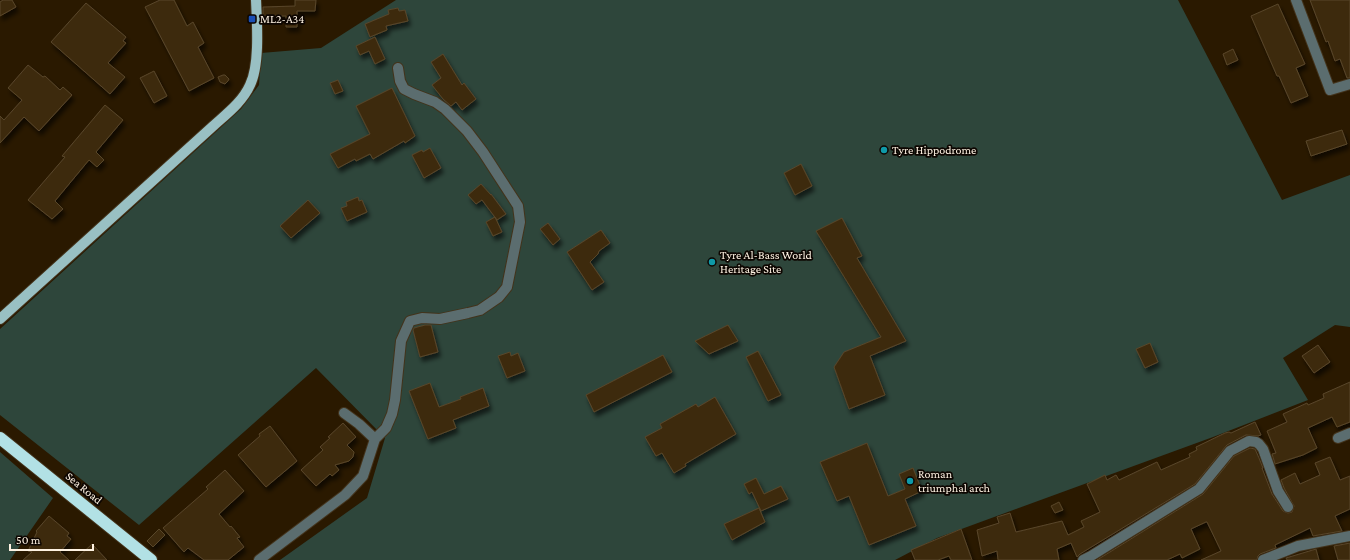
<svg xmlns="http://www.w3.org/2000/svg" width="1350" height="560" viewBox="0 0 1350 560" font-family="'Crimson Pro',serif">
<style>
.green{fill:#2e463b}
.building{fill:#3e2c10;stroke:#59462a;filter:url(#shadow)}
.lines{fill:none;stroke-linecap:round;stroke-linejoin:round}
.minor-casing{stroke:#43331b;stroke-width:12}
.major-casing{stroke:#43331b;stroke-width:12}
.highway-casing{stroke:#43331b;stroke-width:14}
.minor{stroke:#5b6d6f;stroke-width:10}
.major{stroke:#99c0c3;stroke-width:10}
.highway{stroke:#b2e1e5;stroke-width:12}
.transit-dot{fill:#1a4fb4;stroke:#0d0601;stroke-width:1.5}
.culture-dot{fill:#0f9aa8;stroke:#0d0601;stroke-width:1.5}
.labels{text-anchor:middle;dominant-baseline:central;stroke-width:3.5;stroke-linejoin:round;paint-order:stroke}
.poi-label{font-size:12px;fill:#fef2e2;stroke:#0d0601;text-anchor:start}
.street-label{font-size:12px;fill:#fef2e2;stroke:#0d0601}
</style>
<defs>
<filter id="shadow"><feDropShadow dx="2.5" dy="4.5" stdDeviation="2" flood-color="#0009"/></filter>
</defs>
<rect width="100%" height="100%" fill="#2a1900"/>
<path class="green" d="M396,0H1178L1282,200L1350,175V327L1335,325L1283,358L1308,400L1213,437L937,538L895,560H280L367,498L385,438L316,368L139,525L0,415V329L241,109L259,85L261,53L321,48Z
M0,452L53,498L10,560H0Z"/>
<path class="building" d="M3,0H12L16,7L0,16V2Z
M160,0H174L187,26L193,22L204,43L198,47L214,78L189,91L145,7Z
M295,0H316L315,11H297V27H286V16H263V7L295,6Z
M1310,0H1350V78H1347L1340,59L1335,61L1328,41L1326,42Z
M86,3L126,37L123,41L126,43L108,63L125,77L110,94L51,42Z
M1278,4L1305,64L1296,68L1308,96L1291,103L1279,76H1277L1251,16Z
M398,8L399,11L405,10L408,21L386,26L387,30L370,37L365,24L389,14L388,10Z
M375,37L385,59L375,64L369,51L360,55L356,46Z
M1233,49L1238,60L1227,65L1223,54Z
M443,54L462,85L464,83L476,99L462,110L456,102L451,106L443,99L432,85L441,78L431,62Z
M28,65L43,77L45,76L60,90L63,87L72,95L39,131L24,117L0,143V116L4,120L22,100L8,88Z
M154,71L167,96L154,103L140,78Z
M223,75H225L229,79L228,81L225,84L220,82L218,77Z
M338,80L343,91L335,94L330,83Z
M392,88L415,136L405,143L404,141L373,159L370,154L356,161L355,159L338,168L330,154L370,134L356,106Z
M105,105L123,120L96,152L104,160L97,167L89,160L55,201L63,209L52,219L28,200L65,157L62,156Z
M1342,130L1347,144L1311,156L1306,141Z
M430,148L441,168L424,178L412,155L422,150L423,152Z
M801,164L812,186L795,195L784,173Z
M481,184L491,195V194L506,214L497,220L482,200L476,204L468,195Z
M358,197L359,201L362,200L367,212L347,221L341,208L347,206L346,202Z
M308,200L320,213L291,238L280,226Z
M495,217L502,232L493,236L486,222Z
M842,218L862,256L857,258L906,341L870,356L885,395L849,409L834,367L844,352L881,337L816,231Z
M548,223L560,239L553,245L540,229Z
M601,230L610,243L599,251L598,254L590,262L604,282L592,290L567,252Z
M425,325H431L438,352L420,357L413,330L414,328Z
M728,325L738,341L709,354L695,341Z
M1150,343L1158,362L1145,368L1136,349Z
M1318,345L1330,362L1314,373L1302,356Z
M758,351L781,395L768,401L746,357Z
M510,352L511,356L518,353L525,371L507,378L498,356Z
M663,355L672,372L594,412L586,395Z
M1350,382V422L1337,427L1332,417L1308,428L1317,448L1303,455L1275,464L1272,454L1276,453L1267,431L1287,422L1283,414L1307,403L1308,405L1324,398L1323,394Z
M430,383L439,407L461,399L460,397L483,388L489,406L453,420L456,428L428,439L409,391Z
M715,397L736,434L685,464L686,466L674,473L662,453L656,456L645,437L662,428L660,424L696,404L698,407Z
M1255,422L1261,435L1258,436L1246,435L1227,445L1195,484L1080,554L1077,557L1071,543L1057,549L1059,560H998L997,551L982,556L977,530L999,523L997,517L1010,513L1016,532L1062,521L1068,535L1084,527L1081,521L1100,512L1087,484L1105,475L1107,480L1116,475L1119,480L1157,462L1161,470L1190,457L1189,454L1197,450L1196,447L1225,433L1229,432L1231,433Z
M343,423L356,437L347,445L354,452L353,457L349,461L335,465L339,470L332,476L330,474L316,486L301,470L323,450L320,447L330,438L328,437Z
M270,426L297,461L266,487L238,455L260,436L259,434Z
M867,443L888,496L905,489L899,474L913,468L922,491L905,499L916,526L869,545L849,496L837,501L820,462Z
M1250,448L1255,449L1259,458L1263,468H1262L1272,494L1283,511L1288,513L1292,512L1294,506L1284,488L1281,480L1295,473L1300,484L1320,475L1315,463L1330,457L1340,480L1350,476V509L1335,516L1342,531L1313,536L1310,528L1275,545L1276,548L1260,554L1258,556L1257,560H1201L1221,551L1207,522H1206L1191,529L1200,549L1182,558L1180,554L1167,560H1097L1203,494L1234,456Z
M225,470L244,491L219,514L230,527L231,526L240,537L237,538L244,547L228,560H204L188,548L184,552L163,528L208,489L206,487Z
M756,478L764,494L781,486L788,499L761,511L752,492L749,494L744,484Z
M1059,502L1063,510L1055,513L1051,506Z
M759,508L765,522L732,540L724,524Z
M49,516L69,533L67,536L71,539L60,552L69,560H23L32,552L28,551L37,532L36,531Z
M159,529L165,535L153,547L147,541Z
M961,529L972,560H951L949,556L938,560H915L911,550Z
M1350,543V560H1338L1334,546Z
M92,544L107,560H75Z
M1316,549L1319,560H1287L1286,558Z"/>
<g class="lines">
<g class="minor-casing">
<path id="minor" d="M1296,0L1330,90L1350,84
M344,413L359,424L375,439
M1338,438L1350,433
M259,560L345,495L363,476L375,439L386,428L392,414L395,400L401,341L410,321L422,318L440,319L468,313L480,310L499,297L507,287L520,222L518,206L483,152L467,131L445,109L435,102L414,94L404,89L400,81L398,68
M1083,560L1091,556L1199,489L1230,451L1249,441L1256,442L1259,444L1263,449L1278,491L1288,507
M1263,560L1298,546L1350,536"/>
</g>
<g class="major-casing">
<path id="major" d="M0,319L211,128C225,115 242,103 250,85C260,65 257,23 256,0"/>
</g>
<g class="highway-casing">
<path id="highway" d="M0,438L151,560"/>
</g>
<use href="#minor" class="minor"/>
<use href="#major" class="major"/>
<use href="#highway" class="highway"/>
</g>
<rect class="transit-dot" x="248" y="15" width="8" height="8" rx="2"/>
<g class="culture-dot">
<circle cx="884" cy="150" r="4"/>
<circle cx="712" cy="262" r="4"/>
<circle cx="910" cy="481" r="4"/>
</g>
<g class="labels">
<g class="poi-label">
<text x="260" y="19">ML2-A34</text>
<text x="892" y="150">Tyre Hippodrome</text>
<text x="720" y="255">Tyre Al-Bass World<tspan x="720" dy="14">Heritage Site</tspan></text>
<text x="918" y="474">Roman<tspan x="918" dy="14">triumphal arch</tspan></text>
</g>
<g class="street-label">
<text transform="translate(84 488) rotate(39)">Sea Road</text>
</g>
</g>
<path d="M10 544v6h83v-6" fill="none" stroke="#fef2e2" stroke-width="2"/>
<text x="16" y="544" font-size="12" fill="#fef2e2" stroke="#0d0601" stroke-width="3" paint-order="stroke">50 m</text>
</svg>
